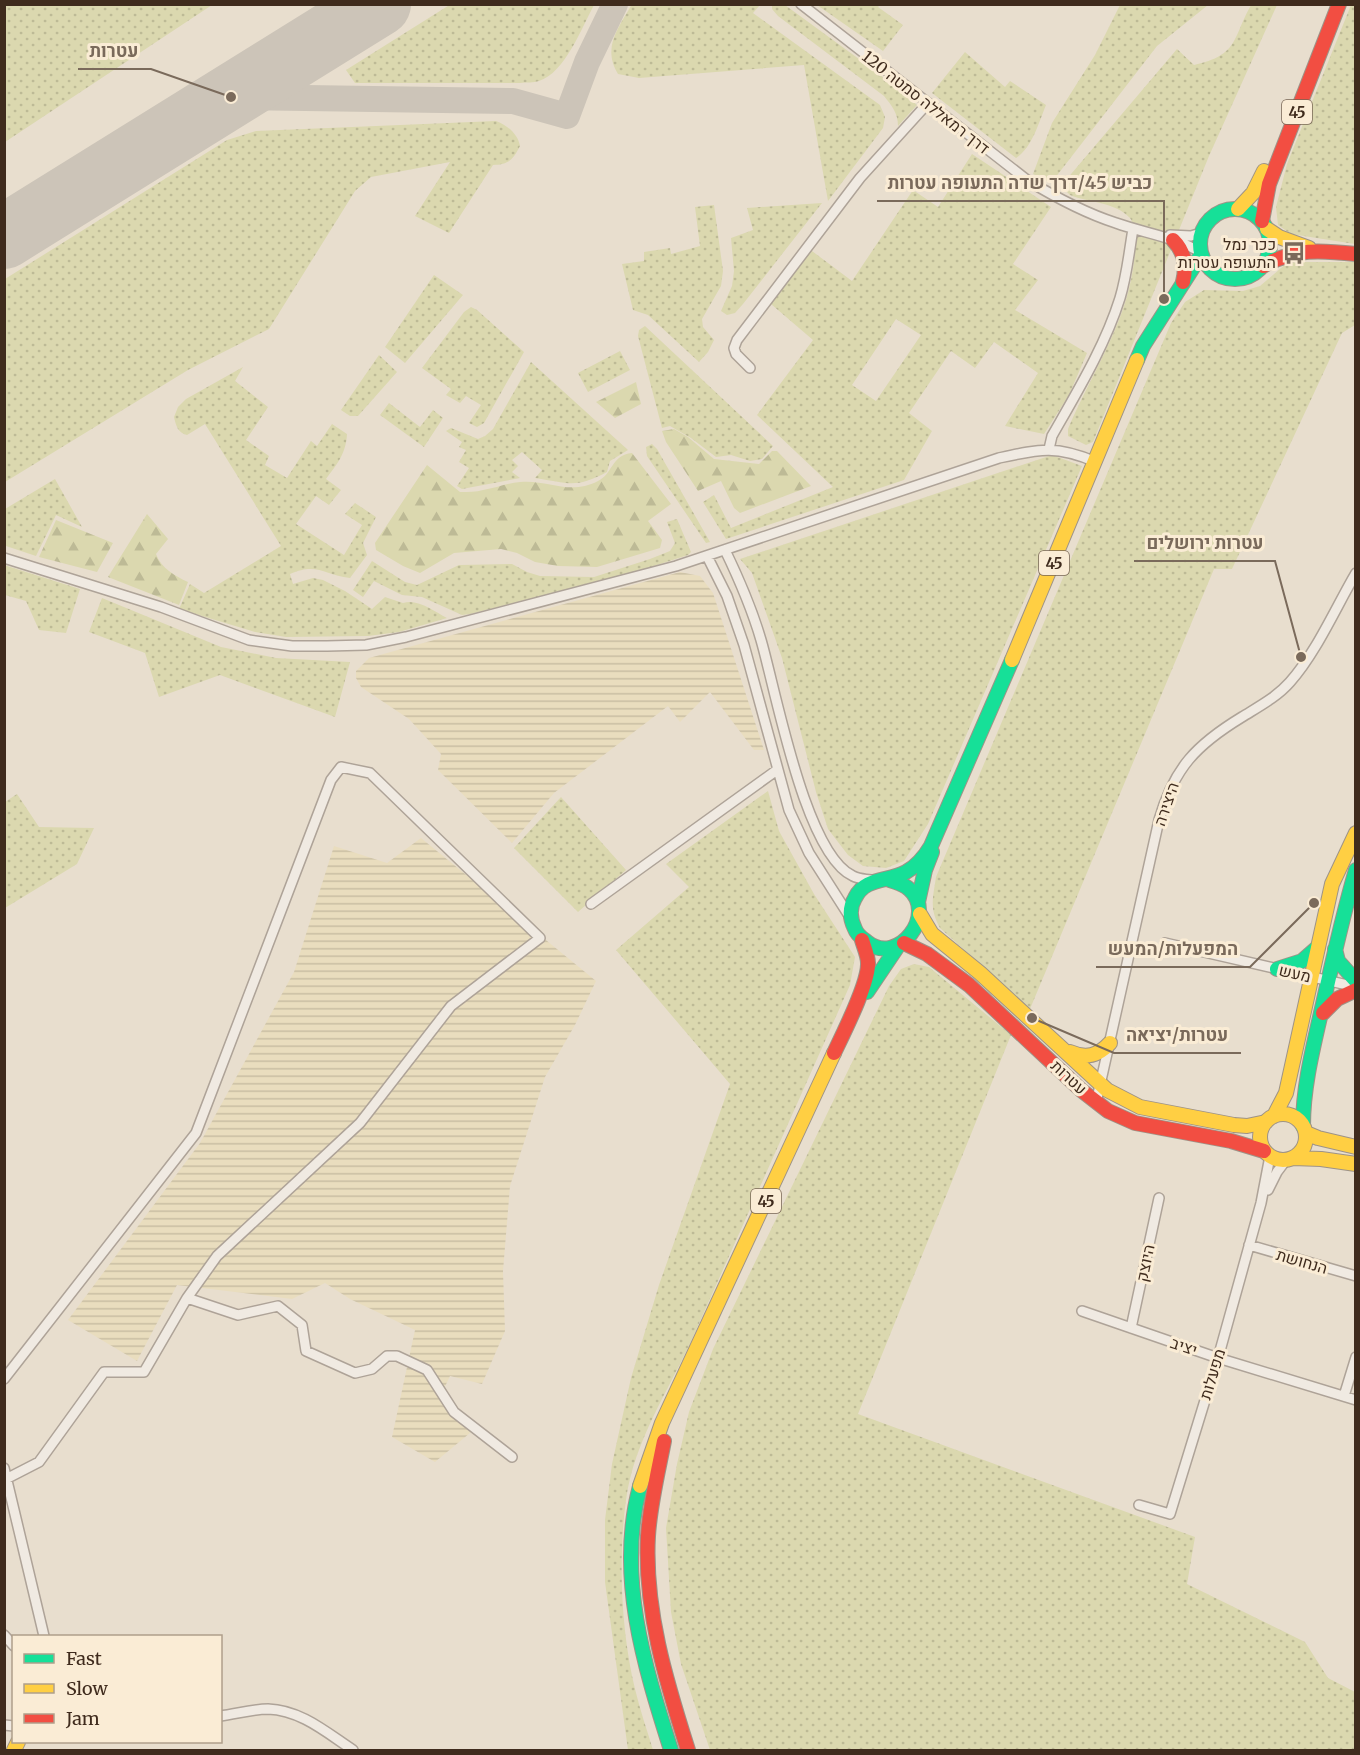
<svg xmlns="http://www.w3.org/2000/svg" width="1360" height="1755" viewBox="0 0 1360 1755" font-family="Merriweather,Heebo,serif">
<style>
.farmland{fill:url(#farmland-rules)}
.grass{fill:url(#grass-dots);fill-rule:evenodd}
.forest{fill:url(#forest-firs)}
.lines{fill:none;stroke-linecap:round;stroke-linejoin:round}
.taxiway{stroke:#ccc4b8;stroke-width:26}
.runway{stroke:#ccc4b8;stroke-width:64}
.street-casing{stroke:#aea398;stroke-width:12}
.fast-casing{stroke:#9e9387;stroke-width:16}
.slow-casing{stroke:#9e9387;stroke-width:16}
.jam-casing{stroke:#9e9387;stroke-width:16}
.street{stroke:#f0eae2;stroke-width:9}
.fast{stroke:#16e098;stroke-width:14}
.slow{stroke:#ffcf43;stroke-width:14}
.jam{stroke:#f24e42;stroke-width:14}
.labels{text-anchor:middle;dominant-baseline:central;stroke-width:6;stroke-linejoin:round;paint-order:stroke}
.shield{fill:#faecd5;stroke:#776554;stroke-width:1.5}
.shield-label{font-size:15px;font-weight:bold;fill:#3f2b1d}
.street-label{font-size:16px;fill:#3f2b1d;stroke:#faecd5}
.poi-label{font-size:16px;fill:#3f2b1d;stroke:#faecd5;text-anchor:end}
.leader{fill:none;stroke:#7a6a5b;stroke-width:2}
.callout-dot{fill:#7a6a5b;stroke:#faecd5;stroke-width:2}
.callout-label{font-size:18px;text-anchor:middle;font-weight:bold;fill:#7a6a5b;stroke:#faecd5;stroke-width:6;stroke-linejoin:round;paint-order:stroke}
</style>
<defs>
<pattern id="farmland-rules" width="6" height="5" patternUnits="userSpaceOnUse" patternTransform="scale(1.5)"><rect width="6" height="5" fill="#e9ddbe"/><path d="M0 2.5h6" fill="none" stroke="#c9bea3"/></pattern>
<pattern id="grass-dots" width="8" height="8" patternUnits="userSpaceOnUse" patternTransform="scale(1.5)"><rect width="8" height="8" fill="#dbd8af"/><path d="M2 2h.1M6 6h.1" fill="none" stroke="#bdba96" stroke-width="1.8" stroke-linecap="round"/></pattern>
<pattern id="forest-firs" width="22" height="20" patternUnits="userSpaceOnUse" patternTransform="scale(1.5)"><rect width="22" height="20" fill="#dbd8af"/><path d="M5 1l3.5 6h-7zM16 11l3.5 6h-7z" fill="#bdba96"/></pattern>
</defs>
<rect width="100%" height="100%" fill="#e8dece"/>
<path class="farmland" d="M680,572L700,576L713,593L764,750H754L710,692L680,722L668,706L554,793L512,843L438,770L441,754L409,719L361,687L356,678V671L369,658Z
M421,838L596,981L575,1025L545,1077L510,1186L503,1271L505,1331L482,1384L450,1376L441,1395L476,1428L435,1462L392,1437L415,1330L350,1299L325,1283L292,1299L177,1285L137,1361L68,1320L200,1143L294,972L334,846L387,863Z"/>
<path class="grass" d="M5,4H212V5L5,142Z
M451,4H594V5C582,27 565,73 539,81C534,83 526,82 520,83H355L346,70Z
M632,4L760,5L753,13L880,105L885,117L883,128L828,201L804,65L639,78L618,74C602,47 618,29 632,4Z
M772,5H785L874,70L917,105L898,126C898,113 892,106 884,96L778,16L772,9Z
M817,5H880L878,7L903,25L883,51Z
M1120,5H1208L1157,46L1055,178L1049,182L1033,174L1052,123L1095,55Z
M1251,5H1277L1209,156L1093,442L1086,445L1068,436V429C1093,369 1134,313 1135,245C1135,236 1135,225 1130,218C1115,202 1090,203 1070,195L1065,190L1066,180L1177,49L1194,65C1239,55 1232,39 1251,5Z
M1351,5H1356L1355,244L1291,234L1278,225L1276,207L1287,164Z
M965,52L1005,87L1010,81L1046,105C1039,122 1032,148 1016,158L932,93Z
M496,121C507,125 518,134 520,146C513,160 508,165 493,165L449,233L415,216L450,162L371,177L355,191L269,329L188,370L5,482V279L227,140L256,131Z
M972,154L1051,207L1013,264L1038,280L1015,310L1087,353L1069,395L1044,434L1005,426L1038,373L994,342L975,368L951,351L909,413L932,431L904,480L726,539L703,502L714,495L731,528L833,487L757,415L813,340L771,304L808,248L852,281L913,190L938,207ZM896,319L921,335L876,401L852,385Z
M822,203L743,304L735,313L727,315L721,311L732,286L734,271L731,238L753,230L747,208Z
M714,205L723,271L721,286L702,319L703,327L714,340L708,352L699,362L648,315L633,310L622,264L644,261V252L670,248L671,254L700,246L695,207Z
M1288,262H1355V325L1342,333L1232,569H1214L1030,1009L940,928C929,908 933,898 936,877L1171,323L1185,302L1204,290L1243,291L1260,286Z
M434,275L463,295L405,363L385,347Z
M471,307L477,310L524,352L484,423L477,427L469,423L481,405L466,396L460,403L446,395L451,389L422,368L464,312Z
M645,326L773,446L762,459L750,461L731,455L716,457L691,438L670,426L662,428L638,336L639,330Z
M620,351L630,370L588,392L578,373Z
M379,355L397,372L358,416H350L341,410Z
M531,362L628,450L610,461L607,472C575,489 569,483 535,478L542,470L522,452L512,460L518,466L512,472L520,478L462,489L457,486L469,468L459,462L466,450L459,447L462,442L446,431L451,428L478,439L485,436L493,429Z
M243,367L235,381L268,407L246,440L269,456L265,465L287,478L311,441L317,446L332,424L347,434C346,454 337,464 326,479L341,490L329,505L316,496L296,524L344,555L362,525L345,514L355,503L376,517L363,543L367,555L350,578C324,575 317,562 290,574L293,584L313,578L323,580L345,591L372,609L385,597L403,603C417,598 434,611 447,618L399,632L368,636L286,637L255,632L179,609L190,584L204,593L281,546L205,424L187,435C178,433 176,426 174,417L178,407L186,399Z
M389,403L420,427L433,410L443,418L424,447L380,415Z
M652,444L657,449L710,542L706,543L704,540L647,456L646,447Z
M1052,455L1082,466L928,824L904,861L886,868L863,866L848,855L828,829L816,792L782,658L752,573L740,559Z
M55,479L82,527L56,515L36,556L6,546L5,544V509Z
M677,519L691,552L688,555L623,576L470,614L462,615L422,597L402,595L374,581L363,597L353,590L372,561L405,582L417,585L459,565L512,564L527,572L540,576L594,577L650,559L670,551L675,543L667,522Z
M4,565L80,589L66,633L39,630L26,601L5,595Z
M102,598L221,647L276,658L350,662L335,717L220,675L159,697L145,653L89,632Z
M768,791L779,831L814,894L855,957L850,985C798,1102 745,1220 693,1337C669,1390 634,1441 626,1500C618,1559 621,1631 635,1689C640,1710 647,1730 653,1750H628L605,1582V1520L612,1464L631,1378L659,1285L730,1084L616,950L689,887L666,864Z
M17,794L39,827L94,828L77,864L5,908V802Z
M561,797L626,870L578,912L514,848Z
M914,964L929,967L1011,1035L858,1414L1195,1537L1187,1584L1305,1642L1328,1678L1355,1692V1750H710L681,1664L671,1612L666,1528L677,1464L689,1412L713,1349L889,986L901,969Z"/>
<path class="forest" d="M636,382L641,404L615,418L596,402Z
M674,429L688,437L714,459L759,464L772,451H777L811,486L740,513L734,508L721,481L698,491L666,442L662,431Z
M632,453L671,504L648,521L662,540L660,548L597,567L558,566L535,562L517,553L501,549L454,553L420,573L403,566L376,550L375,543L427,465L460,492C468,492 476,492 483,490C496,488 508,483 520,482C548,479 569,496 598,481C613,474 611,455 632,453Z
M147,514L168,539L156,554C161,568 175,576 188,582L179,605L108,577Z
M56,520L113,543L97,572L39,557Z"/>
<g class="lines">
<path class="taxiway" d="M231,97L513,101L567,116L587,62L615,4"/>
<path class="runway" d="M4,237L379,4"/>
<g class="street-casing">
<path id="street" d="M801,4L1027,180C1055,197 1085,213 1116,223C1144,233 1175,237 1200,252
M1170,235L1191,236L1201,233
M750,368L736,354L734,348L737,340L860,178L928,103
M1049,449L1052,436C1077,392 1105,346 1120,298C1127,275 1129,252 1133,229
M725,550C739,579 752,609 761,640C776,691 805,854 853,876C858,879 865,879 871,880
M707,556L727,596L744,645L789,810L809,853L848,914
M4,558L161,607L249,640L292,646H327L366,645L406,637L676,566L999,458C1040,449 1056,445 1096,462
M591,904L777,770
M1165,943L1356,987
M1096,1103L1159,820C1174,768 1196,745 1242,717C1258,707 1277,697 1290,682C1316,653 1336,607 1356,573
M1268,1190L1277,1172L1286,1160
M1249,1245L1356,1276
M1082,1311L1218,1358L1356,1400
M1131,1328L1159,1198
M4,1379L196,1133L331,780L341,767L370,773L540,938L451,1006L360,1123L217,1256L187,1298
M1344,1396L1356,1357
M4,1468L44,1636
M4,1480L39,1462L104,1372H144L187,1298L238,1315L278,1306L302,1325L306,1351L355,1373L372,1369L387,1356H397L427,1370L454,1412L512,1457
M1139,1505L1170,1514L1218,1358L1261,1203L1270,1156
M4,1635L14,1646
M220,1716C236,1714 253,1709 268,1709C301,1710 327,1733 353,1750
M4,1725L14,1726"/>
</g>
<g class="fast-casing">
<path id="fast" d="M1200 244a35 35 0 1 1 70 0a35 35 0 1 1-70 0Z
M1137,360L1143,346L1201,255
M888,879C894,882 904,884 909,889C938,914 898,967 867,942C862,938 857,935 855,929C850,919 849,908 855,898C865,877 888,882 906,872C917,866 925,856 931,846L1012,660
M918,902L925,870L932,852
M1335,949L1338,961L1356,981
M1277,969L1302,961L1318,947
M867,992L898,946
M1303,1126C1303,1085 1314,1044 1323,1004C1333,959 1343,914 1356,870
M640,1486C616,1575 644,1665 671,1750"/>
</g>
<g class="slow-casing">
<path id="slow" d="M1238,209L1253,193L1264,171
M1267,229L1279,237L1309,248
M1012,660L1137,360
M920,914L932,934L980,973L1107,1090L1140,1107L1234,1125L1247,1126L1266,1122
M1070,1052C1086,1059 1098,1056 1110,1043
M1260 1137a23 23 0 1 1 46 0a23 23 0 1 1-46 0Z
M1274,1116L1286,1093L1332,884L1356,833
M1306,1133L1318,1138L1356,1147
M1293,1158L1321,1159L1356,1164
M640,1486L662,1423L834,1053
M14,1750L18,1742"/>
</g>
<g class="jam-casing">
<path id="jam" d="M1262,221L1269,184L1339,4
M1173,240C1185,252 1187,266 1183,282
M1263,266C1296,248 1320,250 1356,254
M904,943L927,954L969,985L1081,1090L1108,1111L1135,1123L1231,1141L1264,1151
M1323,1013L1337,999L1356,990
M834,1053C843,1034 869,983 868,963C868,956 864,947 862,940
M664,1441C658,1472 650,1504 648,1536C644,1609 666,1681 688,1750"/>
</g>
<use href="#street" class="street"/>
<use href="#fast" class="fast"/>
<use href="#slow" class="slow"/>
<use href="#jam" class="jam"/>
</g>
<defs>
<g id="bus-bare" transform="scale(1.8)"><path d="M-5-6H5V4H4V6H2V4H-2V6H-4V4H-5ZM-3.5-4V0h7V-4ZM-3.5 1.2v1.5H-2V1.2ZM2 1.2v1.5H3.5V1.2Z" fill="#7a6a5b" stroke="#faecd5" stroke-width="2.5" paint-order="stroke"/></g>
</defs>
<g fill-rule="evenodd">
<use href="#bus-bare" x="1294" y="253"/>
</g>
<g class="labels">
<g class="shield">
<rect x="1282" y="100" width="30" height="24" rx="4.5"/>
<rect x="1039" y="551" width="30" height="24" rx="4.5"/>
<rect x="751" y="1189" width="30" height="24" rx="4.5"/>
</g>
<g class="shield-label">
<text x="1297" y="112">45</text>
<text x="1054" y="563">45</text>
<text x="766" y="1201">45</text>
</g>
<g class="street-label">
<text transform="translate(926 102) rotate(38)">דרך רמאללה סמטה 120</text>
<text transform="translate(1166 804) rotate(-71)">היצירה</text>
<text transform="translate(1295 973) rotate(13)">מעש</text>
<text transform="translate(1069 1077) rotate(43)">עטרות</text>
<text transform="translate(1302 1261) rotate(16)">הנחושת</text>
<text transform="translate(1145 1263) rotate(-78)">היוצק</text>
<text transform="translate(1184 1346) rotate(19)">יציב</text>
<text transform="translate(1212 1374) rotate(-73)">מפעלות</text>
</g>
<g class="poi-label">
<text x="1276" y="244">ככר נמל<tspan x="1276" dy="18">התעופה עטרות</tspan></text>
</g>
</g>
<path class="leader" d="M231 97L151 69H78M1164 299L1164 201H877M1301 657L1275 561H1134M1314 903L1250 967H1096M1032 1018L1114 1053H1241"/>
<g class="callout-dot">
<circle cx="231" cy="97" r="6"/>
<circle cx="1164" cy="299" r="6"/>
<circle cx="1301" cy="657" r="6"/>
<circle cx="1314" cy="903" r="6"/>
<circle cx="1032" cy="1018" r="6"/>
</g>
<g class="callout-label">
<text x="114" y="57">עטרות</text>
<text x="1020" y="189">כביש 45/דרך שדה התעופה עטרות</text>
<text x="1205" y="549">עטרות ירושלים</text>
<text x="1173" y="955">המפעלות/המעש</text>
<text x="1177" y="1041">עטרות/יציאה</text>
</g>
<rect width="1360" height="1755" fill="none" stroke="#3f2b1d" stroke-width="12"/>
<rect x="12" y="1635" width="210" height="108" fill="#faecd5" stroke="#af9f8b" stroke-width="1.5"/>
<rect x="24" y="1654" width="30" height="9" fill="#16e098" stroke="#af9f8b" stroke-width="1.5"/>
<text x="66" y="1665" font-size="18" fill="#3f2b1d">Fast</text>
<rect x="24" y="1684" width="30" height="9" fill="#ffcf43" stroke="#af9f8b" stroke-width="1.5"/>
<text x="66" y="1695" font-size="18" fill="#3f2b1d">Slow</text>
<rect x="24" y="1714" width="30" height="9" fill="#f24e42" stroke="#af9f8b" stroke-width="1.5"/>
<text x="66" y="1725" font-size="18" fill="#3f2b1d">Jam</text>
</svg>
